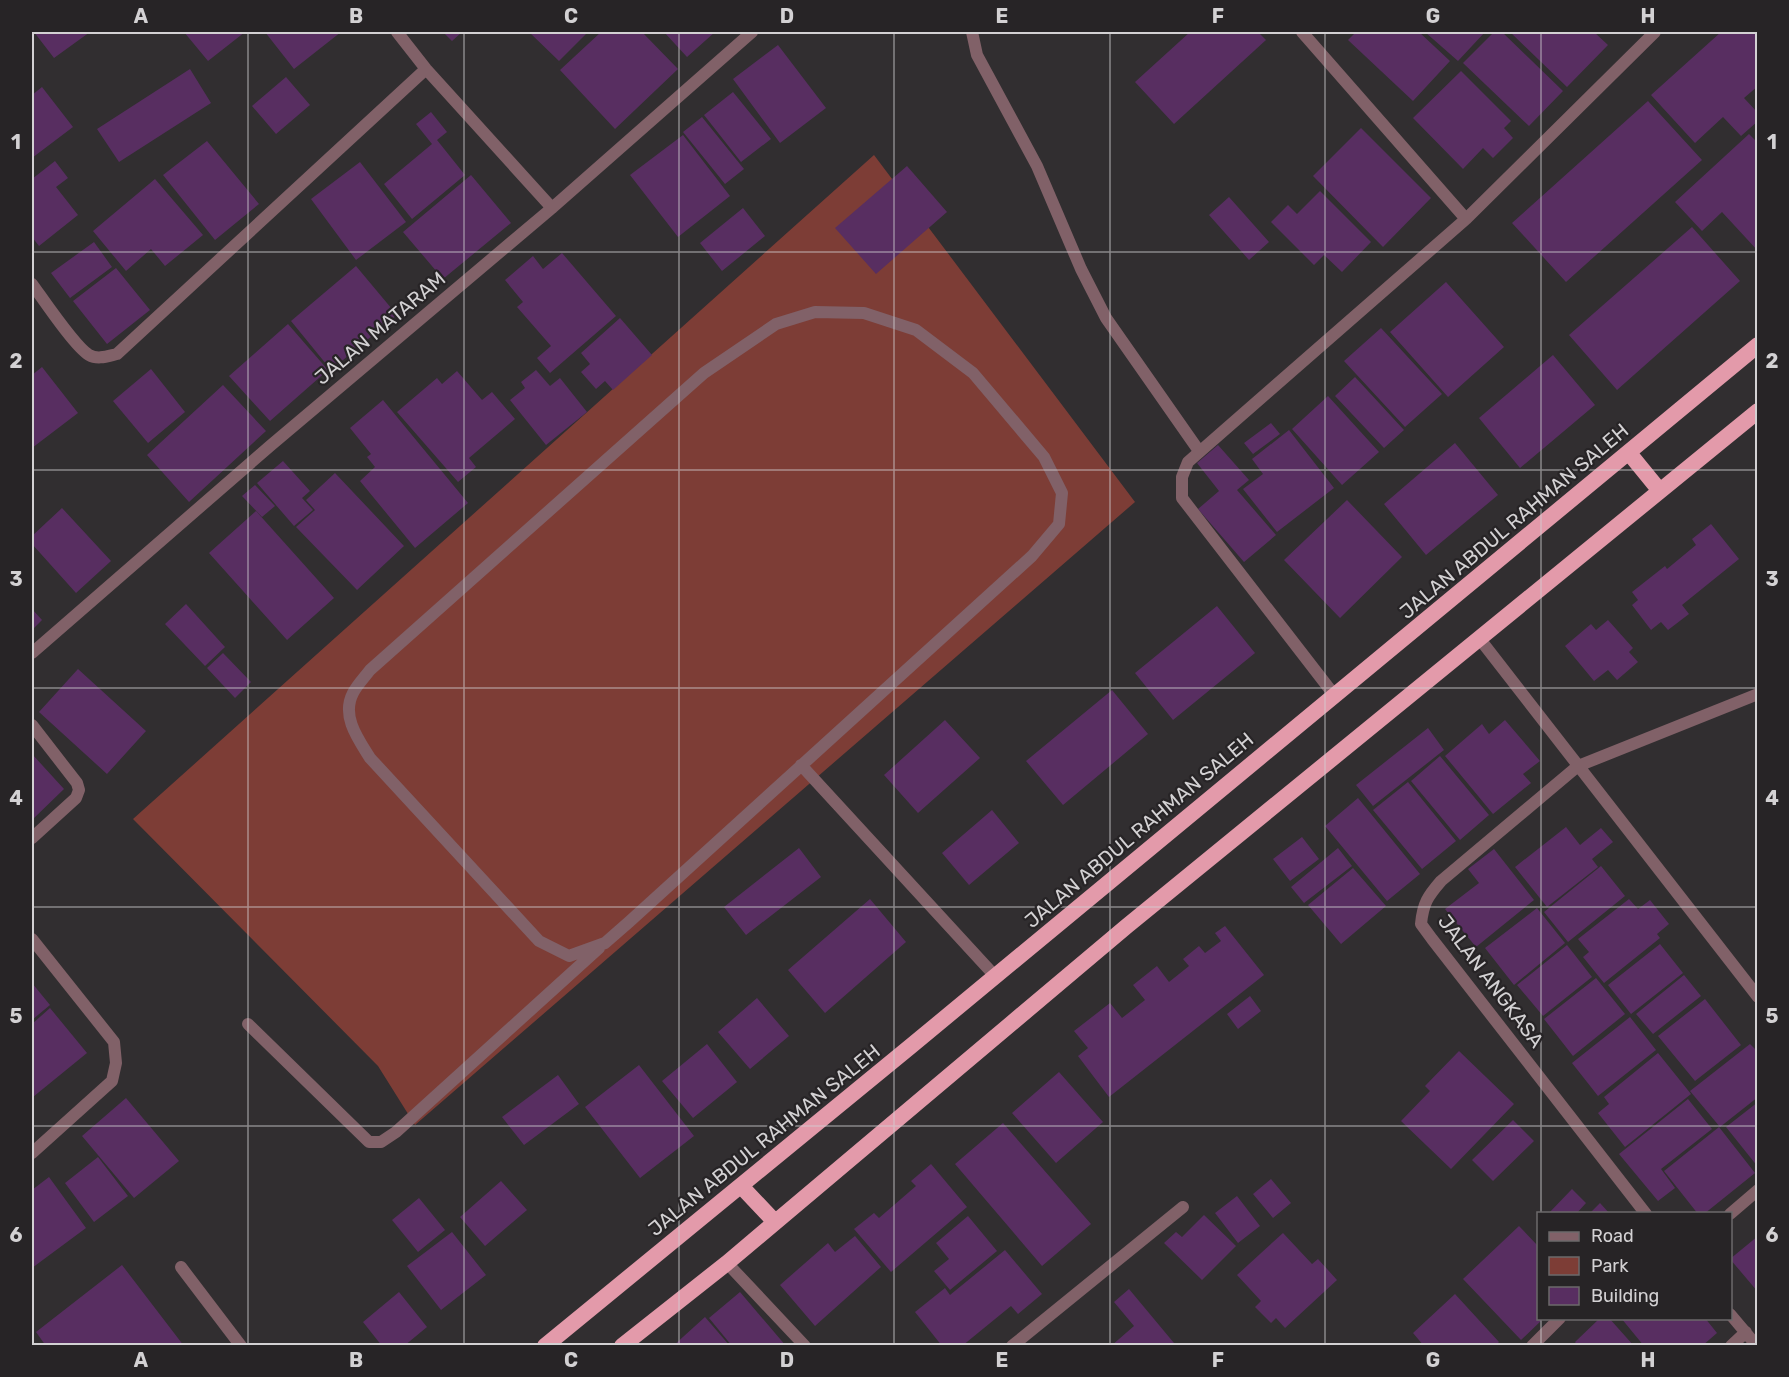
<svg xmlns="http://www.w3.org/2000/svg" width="1789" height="1377" viewBox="0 0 1789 1377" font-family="Rubik,sans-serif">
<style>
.green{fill:#7d3d36}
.building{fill:#582e61}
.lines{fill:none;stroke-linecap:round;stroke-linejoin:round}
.service{stroke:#816168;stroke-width:12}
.minor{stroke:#816168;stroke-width:12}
.trunk{stroke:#e39aaa;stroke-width:16}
.grid{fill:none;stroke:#d3d1d3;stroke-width:1.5;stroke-opacity:0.55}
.labels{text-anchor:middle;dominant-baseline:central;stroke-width:4.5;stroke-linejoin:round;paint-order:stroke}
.street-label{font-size:20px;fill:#d3d1d3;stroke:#272426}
.neatline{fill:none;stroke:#d3d1d3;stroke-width:2}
.grid-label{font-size:20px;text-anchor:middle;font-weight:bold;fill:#d3d1d3}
</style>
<rect width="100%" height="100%" fill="#312e30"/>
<path class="green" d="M874,155L1135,502L415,1125L378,1066L133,819Z"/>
<path class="building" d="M34,32H90L54,58Z
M184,32H245L208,61Z
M265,32H341L294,69Z
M443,32H462L452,41Z
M529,32H588L559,61Z
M601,32H642L678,69L615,129L560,70Z
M664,32H715L687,57Z
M1190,32H1258L1266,40L1174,124L1135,82Z
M1356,32H1419L1450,61L1413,101L1348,40Z
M1425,32H1485L1458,61Z
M1494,32H1502L1563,91L1529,126L1463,63Z
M1510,32H1594L1608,45L1567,87Z
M1721,32H1758V86L1744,98L1758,113V121L1741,136L1723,117L1695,143L1651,95Z
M778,45L826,108L780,143L733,79Z
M190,69L211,103L119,162L97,129Z
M1461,71L1511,121L1504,128L1513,138L1493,158L1483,148L1463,169L1413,118Z
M286,77L310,105L276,134L252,106Z
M42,87L73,127L32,158V95Z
M733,92L771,139L741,162L704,115Z
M1648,101L1702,160L1566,282L1512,223Z
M431,112L447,132L437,140L465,175L412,219L384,184L432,144L416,124Z
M702,117L744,169L725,184L683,132Z
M1361,128L1431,198L1383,247L1313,176Z
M1749,134L1758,143V251L1722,212L1702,231L1675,202Z
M683,135L730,196L678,237L630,175Z
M207,141L259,204L215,240L163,175Z
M55,161L68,178L56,187L78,215L39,246L32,237V179Z
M360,162L406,222L356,260L311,199Z
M907,166L947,212L876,274L835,228Z
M471,175L511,223L443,279L403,232Z
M155,179L203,235L165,266L151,249L126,271L93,231Z
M1320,191L1371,242L1342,272L1324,255L1314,265L1271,222L1288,205L1297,214Z
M1229,197L1269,242L1249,260L1209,215Z
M743,208L765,236L722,271L700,243Z
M1692,227L1740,281L1617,390L1569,335Z
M94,242L112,267L70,298L51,273Z
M562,253L616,316L550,373L537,358L551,346L517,307L523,302L505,280L533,256L543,269Z
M356,266L397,315L331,370L291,321Z
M116,268L150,310L107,344L73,301Z
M1446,282L1504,347L1448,397L1390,332Z
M620,318L652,355L613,390L605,381L596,389L581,372L590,364L581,353Z
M288,324L328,370L270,421L229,376Z
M1381,328L1442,394L1405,427L1344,361Z
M1553,355L1595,405L1520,468L1479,418Z
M42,367L78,413L32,448V375Z
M151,369L185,412L148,443L113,401Z
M536,370L550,386L560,378L587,412L546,445L510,400L525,388L521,382Z
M457,371L482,400L492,392L515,419L469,458L476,467L458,482L397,412L437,378L442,384Z
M1355,377L1404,430L1384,448L1335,396Z
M223,385L266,431L189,502L147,455Z
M1328,396L1379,452L1342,485L1292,429Z
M383,400L468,503L415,548L360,481L375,467L367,457L371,454L350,428Z
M1271,423L1280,434L1253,454L1244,443Z
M1289,430L1334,488L1277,532L1243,489L1263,474L1252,459Z
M1455,443L1498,495L1426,555L1384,504Z
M1218,445L1249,480L1237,490L1276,535L1244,562L1198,509L1219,491L1197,463Z
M283,461L310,491L302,498L313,510L294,526L257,483Z
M335,473L404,546L357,590L296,527L315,510L306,500Z
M255,485L275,506L262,517L242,496Z
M1347,500L1402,557L1340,618L1284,560Z
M62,508L111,561L76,593L32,544V536Z
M256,511L334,598L287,640L209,553Z
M1711,524L1739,559L1682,605L1689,614L1668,630L1661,622L1651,630L1632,605L1638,600L1632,592L1665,566L1667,569L1696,545L1692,539Z
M186,604L225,647L205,666L165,624Z
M1217,606L1255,653L1173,720L1135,673Z
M32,609L42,620L32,630Z
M1608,620L1633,648L1629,652L1638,662L1617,680L1608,670L1594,681L1565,646L1591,624L1596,630Z
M223,653L251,682L235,698L207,668Z
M78,669L146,731L107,774L39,712Z
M1112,690L1148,734L1063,805L1026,761Z
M945,720L980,758L918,813L884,775Z
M1505,720L1540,761L1523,774L1531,783L1493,814L1445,756L1482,724L1489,734Z
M1428,728L1444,750L1373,806L1356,785Z
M32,754L64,789L32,820Z
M1440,756L1489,815L1460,840L1411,781Z
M1408,782L1456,841L1422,869L1373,810Z
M1358,798L1420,874L1387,901L1325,826Z
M992,810L1019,843L969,885L942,853Z
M1566,827L1580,845L1601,828L1613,842L1592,859L1598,867L1547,907L1515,867Z
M1302,837L1319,859L1290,881L1273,859Z
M799,848L821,877L746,935L724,907Z
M1338,848L1352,866L1304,903L1291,887Z
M1494,849L1534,900L1476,947L1445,909L1479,883L1468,869Z
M1601,866L1625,896L1568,942L1544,912Z
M1353,868L1386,906L1341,944L1308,905Z
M870,899L906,942L825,1013L788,970Z
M1629,899L1638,909L1650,900L1669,924L1657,934L1660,938L1604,983L1583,957L1589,952L1578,939Z
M1537,908L1565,943L1514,985L1485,948Z
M1225,926L1264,975L1109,1097L1078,1056L1088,1048L1074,1031L1110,1003L1122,1018L1145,1000L1133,985L1157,966L1169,982L1189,966L1183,959L1199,946L1205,953L1221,941L1215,933Z
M1660,944L1683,973L1631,1014L1608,985Z
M1567,945L1592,977L1543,1016L1517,985Z
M1684,975L1701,996L1653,1034L1636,1014Z
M1596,978L1625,1014L1573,1056L1544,1019Z
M32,983L50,1005L32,1020Z
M1250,996L1261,1011L1238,1029L1227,1014Z
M757,998L789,1036L750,1069L718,1032Z
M1705,999L1741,1045L1695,1081L1658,1036Z
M50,1008L87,1053L33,1097L32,1024Z
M1630,1017L1656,1050L1598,1096L1572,1063Z
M707,1044L737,1082L693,1118L662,1081Z
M1750,1044L1758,1052V1097L1720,1127L1690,1091Z
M1459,1051L1514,1104L1451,1169L1401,1121L1430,1091L1425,1086Z
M1658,1053L1691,1094L1625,1147L1598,1113L1609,1104L1604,1097Z
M639,1065L694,1136L640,1178L585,1107Z
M1059,1072L1103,1122L1056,1163L1012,1113Z
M558,1075L579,1104L524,1145L502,1117Z
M126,1098L179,1161L134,1198L82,1136Z
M1688,1099L1712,1129L1661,1169L1675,1188L1658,1201L1619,1154Z
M1758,1102V1167L1726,1127Z
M1513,1120L1534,1141L1493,1181L1472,1160Z
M1003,1123L1091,1224L1042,1266L955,1164Z
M1719,1127L1755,1173L1704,1214H1698L1664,1171Z
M98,1157L128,1196L94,1222L65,1183Z
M931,1164L967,1207L891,1272L854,1229L874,1213L879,1218L916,1186L911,1181Z
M49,1177L86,1228L32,1268V1190Z
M1271,1179L1291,1203L1273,1218L1253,1194Z
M501,1181L527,1210L485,1246L460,1217Z
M1572,1189L1586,1203L1576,1214H1548Z
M1237,1196L1260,1226L1238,1243L1215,1213Z
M419,1198L445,1230L418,1252L392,1220Z
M1600,1203L1610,1214H1589Z
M1204,1215L1236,1246L1202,1280L1164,1243L1176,1232L1182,1237Z
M968,1216L997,1251L950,1290L934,1271L949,1259L936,1243Z
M1519,1226L1538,1246V1318H1544L1521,1340L1463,1279Z
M452,1232L486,1275L441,1310L407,1266Z
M1283,1233L1312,1264L1318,1259L1337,1280L1285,1328L1276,1318L1271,1323L1255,1307L1261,1301L1237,1275Z
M855,1236L881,1267L815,1326L780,1285L828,1243L835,1252Z
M1758,1236V1292L1730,1259Z
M1005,1250L1042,1294L1018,1314L1011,1306L962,1346H942L915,1312L945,1288L950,1295Z
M122,1265L184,1346H46L36,1332Z
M1129,1289L1174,1343L1172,1346H1111L1134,1326L1114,1302Z
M399,1292L427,1327L404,1346H382L363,1322Z
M740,1292L786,1346H732L709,1318Z
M1455,1294L1499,1342L1495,1346H1424L1413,1333Z
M705,1317L730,1346H673Z
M1600,1318H1609L1634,1346H1578L1575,1342Z
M1621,1318H1705L1717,1333L1702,1346H1644Z"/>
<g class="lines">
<path class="service" d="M727,1263L805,1346
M181,1267L241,1346
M1012,1346L1183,1207"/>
<path class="minor" d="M397,32L426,69L552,208
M972,32L977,55L1037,166L1081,269L1106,318L1199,451
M1302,32L1466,219
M32,284C43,299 75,347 89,355C98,360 108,356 117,354L426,69
M815,312L864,313L916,330L973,373L1044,457L1062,493L1059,524L1032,556L629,922L605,943L569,956L539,941L370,758C358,739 341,716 353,693C357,685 364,678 370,670L704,373L776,324Z
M1479,638L1758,997
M32,653L270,446L552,208L752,32
M1335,696L1182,498V477L1188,462L1466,219L1655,32
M32,725L77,783L79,790L76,798L32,838
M801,765L995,976
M32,939L114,1042L116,1063L112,1081L32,1153
M248,1024L369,1142H381L396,1132L599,948
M1646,1214L1432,939L1421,924C1423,903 1428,896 1441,881L1578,766L1758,694
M1730,1214L1758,1190
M1730,1314L1757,1346
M1532,1346L1560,1318
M1731,1346L1746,1332"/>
<path class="trunk" d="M1629,453L1660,491
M741,1186L775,1222
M545,1346L911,1046L1758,345
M622,1346L727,1263L1127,926L1758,411"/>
</g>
<path class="grid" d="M248,32V1346M464,32V1346M679,32V1346M894,32V1346M1110,32V1346M1325,32V1346M1541,32V1214M32,252H1758M32,470H1758M32,688H1758M32,907H1758M32,1126H1758M1541,1318V1346"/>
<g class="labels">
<g class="street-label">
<text transform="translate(380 328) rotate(-40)">JALAN MATARAM</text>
<text transform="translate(1514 521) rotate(-40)">JALAN ABDUL RAHMAN SALEH</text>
<text transform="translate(1139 830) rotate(-40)">JALAN ABDUL RAHMAN SALEH</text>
<text transform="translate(1491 981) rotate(53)">JALAN ANGKASA</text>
<text transform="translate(764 1140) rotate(-39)">JALAN ABDUL RAHMAN SALEH</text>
</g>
</g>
<rect width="1789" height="1377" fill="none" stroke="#272426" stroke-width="66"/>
<rect x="1537" y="1212" width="195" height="108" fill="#272426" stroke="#6c696b" stroke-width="1.5"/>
<rect x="1549" y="1232" width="30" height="9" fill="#816168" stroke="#6c696b" stroke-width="1.5"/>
<text x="1591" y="1242" font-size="18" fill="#d3d1d3">Road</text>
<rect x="1549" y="1257" width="30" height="18" fill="#7d3d36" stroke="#6c696b" stroke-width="1.5"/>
<text x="1591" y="1272" font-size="18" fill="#d3d1d3">Park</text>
<rect x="1549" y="1287" width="30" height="18" fill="#582e61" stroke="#6c696b" stroke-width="1.5"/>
<text x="1591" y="1302" font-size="18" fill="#d3d1d3">Building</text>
<rect x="33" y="33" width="1723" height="1311" class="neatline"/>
<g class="grid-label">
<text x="141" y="23">A</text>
<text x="356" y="23">B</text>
<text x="571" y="23">C</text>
<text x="787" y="23">D</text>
<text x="1002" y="23">E</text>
<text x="1218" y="23">F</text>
<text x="1433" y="23">G</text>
<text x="1648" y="23">H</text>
<text x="16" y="149">1</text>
<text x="1772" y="149">1</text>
<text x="16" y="368">2</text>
<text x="1772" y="368">2</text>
<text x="16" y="586">3</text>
<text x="1772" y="586">3</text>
<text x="16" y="805">4</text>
<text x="1772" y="805">4</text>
<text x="16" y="1023">5</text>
<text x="1772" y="1023">5</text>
<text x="16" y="1242">6</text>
<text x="1772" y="1242">6</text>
<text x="141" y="1367">A</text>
<text x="356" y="1367">B</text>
<text x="571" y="1367">C</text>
<text x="787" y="1367">D</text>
<text x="1002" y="1367">E</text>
<text x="1218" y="1367">F</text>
<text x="1433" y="1367">G</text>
<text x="1648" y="1367">H</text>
</g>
</svg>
